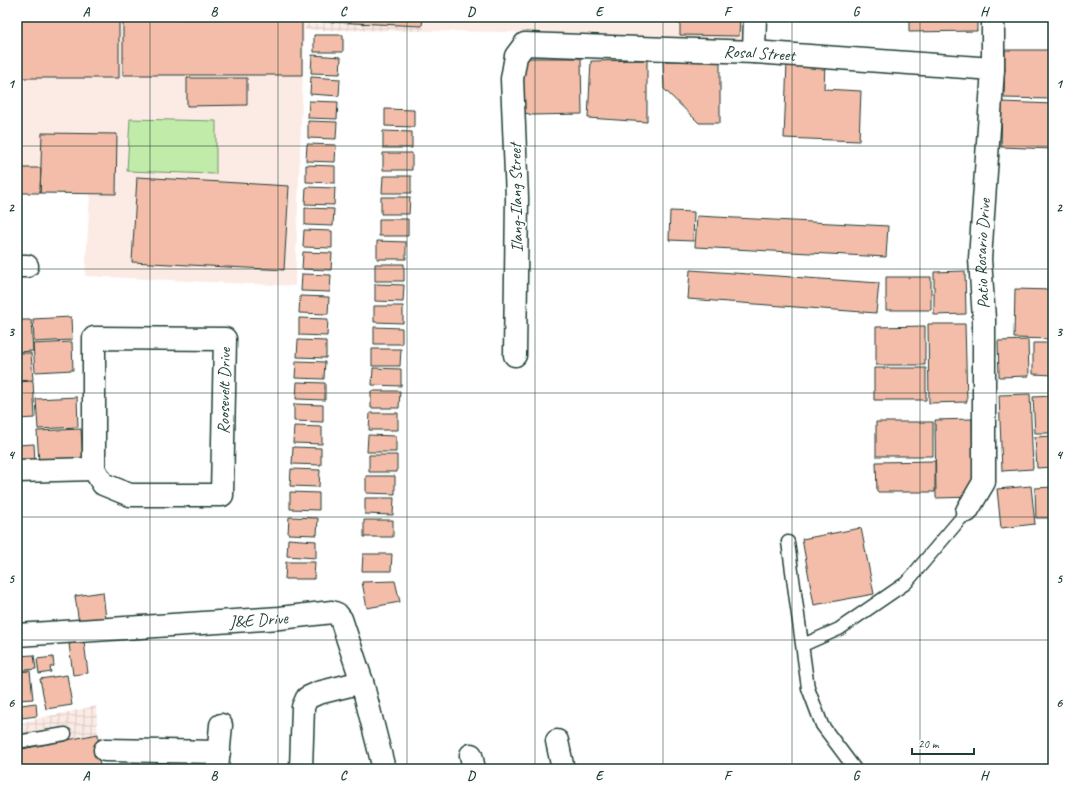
<svg xmlns="http://www.w3.org/2000/svg" width="1070" height="786" viewBox="0 0 1070 786" font-family="Caveat,sans-serif">
<style>
.built{fill:#fcebe5}
.industrial{fill:url(#industrial-grid)}
.grass{fill:#c0eba8;stroke:#70946e}
.building{fill:#f4bda9;stroke:#1f3d34}
.lines{fill:none;stroke-linecap:round;stroke-linejoin:round}
.lane-casing{stroke:#1f3d34;stroke-width:15}
.street-casing{stroke:#1f3d34;stroke-width:25}
.lane{stroke:#fff;stroke-width:12}
.street{stroke:#fff;stroke-width:22}
.grid{fill:none;stroke:#1f3d34;stroke-width:1;stroke-opacity:0.55}
.labels{text-anchor:middle;dominant-baseline:central;stroke-width:3.5;stroke-linejoin:round;paint-order:stroke}
.street-label{font-size:17px;fill:#1f3d34;stroke:#fff}
.neatline{fill:none;stroke:#1f3d34;stroke-width:1.5}
.grid-label{font-size:13px;text-anchor:middle;font-weight:bold;fill:#1f3d34}
</style>
<defs>
<pattern id="industrial-grid" width="8" height="8" patternUnits="userSpaceOnUse"><rect width="8" height="8" fill="#fcebe5"/><path d="M0 4h8M4 0v8" fill="none" stroke="#d8cac5"/></pattern>
</defs>
<rect width="100%" height="100%" fill="#fff"/>
<filter id="ink" filterUnits="userSpaceOnUse"><feTurbulence type="fractalNoise" baseFrequency=".025" numOctaves="2"/><feDisplacementMap in="SourceGraphic" scale="8" xChannelSelector="R" yChannelSelector="G"/><feConvolveMatrix kernelMatrix="1 2 1 2 8 2 1 2 1" color-interpolation-filters="sRGB"/></filter>
<g filter="url(#ink)">
<path class="built" d="M17,17H305L295,286L85,276L90,194L17,193Z
M424,17H743L742,40L506,32L424,31Z"/>
<path class="industrial" d="M305,17H424V31L305,30Z
M96,706L100,769H17V723Z"/>
<path class="grass" d="M130,119L216,121V174L127,171Z"/>
<path class="building" d="M17,17H119V78H17Z
M308,17H423L422,26L308,21Z
M680,17H740L739,36L680,35Z
M909,17H977V31L909,32Z
M123,19H302V75H123Z
M314,35H343V52H314Z
M1005,50H1053V99L1004,98Z
M312,55L341,57L340,74L311,73Z
M524,58H581L582,114L532,115L522,112Z
M647,60V122L588,118L591,61Z
M663,61H720V123H699L664,89Z
M787,62L825,63L824,89L861,91L859,141L784,138Z
M311,77L340,79L339,96L310,94Z
M187,78H247V105L187,106Z
M309,101L338,102L337,119L308,118Z
M1002,102L1053,104V149L1001,147Z
M385,109L414,110V127L385,126Z
M308,121L337,122L336,139L308,138Z
M383,131L412,132V148H383Z
M42,133L117,134L116,194L40,193Z
M307,144L336,145L335,162L306,161Z
M383,153H412V170H383Z
M306,165L335,166V183L306,182Z
M17,168H41L40,193H17Z
M383,176H411V193H382Z
M137,177L289,186L284,270L132,262Z
M306,187L335,188L334,205L305,204Z
M381,197H410L409,214H381Z
M305,208L334,209L333,226L305,225Z
M670,211L694,212L693,241L669,240Z
M697,216L888,226L886,257L695,247Z
M379,219H408V236H379Z
M304,230L332,231V248L303,247Z
M377,241L406,242V259H377Z
M303,252L332,253L331,270L302,269Z
M375,264H404V281H375Z
M690,270L879,283L876,313L688,299Z
M965,271L966,314L934,315V272Z
M302,274L331,275L330,292L301,291Z
M886,277H931V310H886Z
M375,284L404,285L403,302L375,301Z
M1015,289L1053,290V339L1014,338Z
M300,296L329,297L328,314L299,313Z
M374,306H403V323L374,322Z
M71,317L72,340L34,342L33,319Z
M299,318L328,319L327,336L299,335Z
M17,320H31L33,351L17,352Z
M928,324H965L967,402L929,403Z
M925,326V365H876V327Z
M374,327L402,328V344H374Z
M298,340L326,341V358L297,357Z
M1028,340L1029,376L999,377L998,341Z
M72,342L73,370L35,372L33,344Z
M1033,343H1053V375L1033,374Z
M372,349H401L400,366H372Z
M17,353H31L33,380L17,381Z
M296,361L325,362L324,379L295,378Z
M373,368L401,369V386L372,385Z
M874,368H926V400H874Z
M33,381L35,418L17,419V382Z
M297,382L325,383V400L296,399Z
M371,391H400L399,408H371Z
M1030,394L1033,469L1002,471L999,395Z
M1053,396V433H1035L1033,397Z
M77,397L78,427L38,429L36,399Z
M294,404L323,405V422L294,421Z
M370,413H398V430H369Z
M972,419L973,497L936,498L935,420Z
M876,422H933V456H876Z
M294,426L322,427V444L293,443Z
M81,429L83,461L39,464L37,431Z
M368,435L396,436V452H367Z
M1053,436V467L1037,468L1035,437Z
M34,444L35,462L17,463V445Z
M293,447L321,448V465L292,464Z
M369,455H397V472H369Z
M935,461V492H877L876,462Z
M291,469L320,470L319,487L290,486Z
M366,476H395V494L366,493Z
M1031,486L1035,524L1001,528L997,489Z
M1053,487V518H1036L1035,488Z
M290,492L319,493V510L290,509Z
M365,498H394L393,515L365,514Z
M289,517L318,518L317,535L288,534Z
M364,520H393V537H364Z
M861,528L874,594L814,605L802,539Z
M288,539L316,541V558L287,556Z
M363,554H392L391,571H362Z
M286,562H315L314,579H285Z
M395,581L400,602L367,608L362,582Z
M103,592L106,619L79,623L75,596Z
M84,642L88,673L73,675L69,644Z
M34,655L36,669L17,671V656Z
M53,657L54,666L50,667L51,672L39,674L37,659Z
M30,671L33,699L17,700V672Z
M67,675L72,705L46,709L40,679Z
M36,703L37,716L22,718L21,705Z
M98,734L100,769H17V750Z"/>
<g class="lines">
<g class="lane-casing">
<path id="lane" d="M788,542L808,688L822,725L855,769
M803,645L839,629L906,583L967,511
M17,742L65,734"/>
</g>
<g class="street-casing">
<g id="street">
<path d="M754,52L755,17"/>
<path d="M17,266H27"/>
<path d="M94,338L225,339L222,495H130L103,484L94,469Z"/>
<path id="s1" d="M515,355L517,198L512,79L516,56L525,44L754,52L993,69"/>
<path d="M17,471L94,469"/>
<path id="s2" d="M967,511L984,482V319L980,259L993,69V17"/>
<path id="s3" d="M17,635L280,618L332,612L337,614L341,619L362,682L384,769"/>
<path d="M557,741L563,769"/>
<path d="M105,750L219,752"/>
<path d="M471,755L474,769"/>
<path d="M217,769L221,725"/>
<path d="M301,769L303,707L307,698L318,693L362,682"/>
</g>
</g>
<use href="#lane" class="lane"/>
<use href="#street" class="street"/>
</g>
</g>
<path class="grid" d="M150,17V769M278,17V769M407,17V769M535,17V769M663,17V769M792,17V769M920,17V769M17,146H1053M17,269H1053M17,393H1053M17,517H1053M17,640H1053"/>
<g class="labels">
<g class="street-label">
<text stroke="none"><textPath href="#s1" startOffset="549">Rosal Street</textPath></text>
<text transform="translate(516 198) rotate(-91)">Ilang-Ilang Street</text>
<text stroke="none"><textPath href="#s2" startOffset="262">Patio Rosario Drive</textPath></text>
<text transform="translate(224 391) rotate(-89)">Roosevelt Drive</text>
<text stroke="none"><textPath href="#s3" startOffset="242">J&amp;E Drive</textPath></text>
</g>
</g>
<rect width="1070" height="786" fill="none" stroke="#fff" stroke-width="44"/>
<path d="M912 748v6h62v-6" fill="none" stroke="#1f3d34" stroke-width="2"/>
<text x="918" y="748" font-size="12" fill="#1f3d34" stroke="#ffffff" stroke-width="3" paint-order="stroke">20 m</text>
<rect x="22" y="22" width="1026" height="742" class="neatline"/>
<g class="grid-label">
<text x="86" y="16">A</text>
<text x="214" y="16">B</text>
<text x="343" y="16">C</text>
<text x="471" y="16">D</text>
<text x="599" y="16">E</text>
<text x="727" y="16">F</text>
<text x="856" y="16">G</text>
<text x="984" y="16">H</text>
<text x="11" y="88">1</text>
<text x="1059" y="88">1</text>
<text x="11" y="212">2</text>
<text x="1059" y="212">2</text>
<text x="11" y="336">3</text>
<text x="1059" y="336">3</text>
<text x="11" y="459">4</text>
<text x="1059" y="459">4</text>
<text x="11" y="583">5</text>
<text x="1059" y="583">5</text>
<text x="11" y="707">6</text>
<text x="1059" y="707">6</text>
<text x="86" y="780">A</text>
<text x="214" y="780">B</text>
<text x="343" y="780">C</text>
<text x="471" y="780">D</text>
<text x="599" y="780">E</text>
<text x="727" y="780">F</text>
<text x="856" y="780">G</text>
<text x="984" y="780">H</text>
</g>
</svg>
